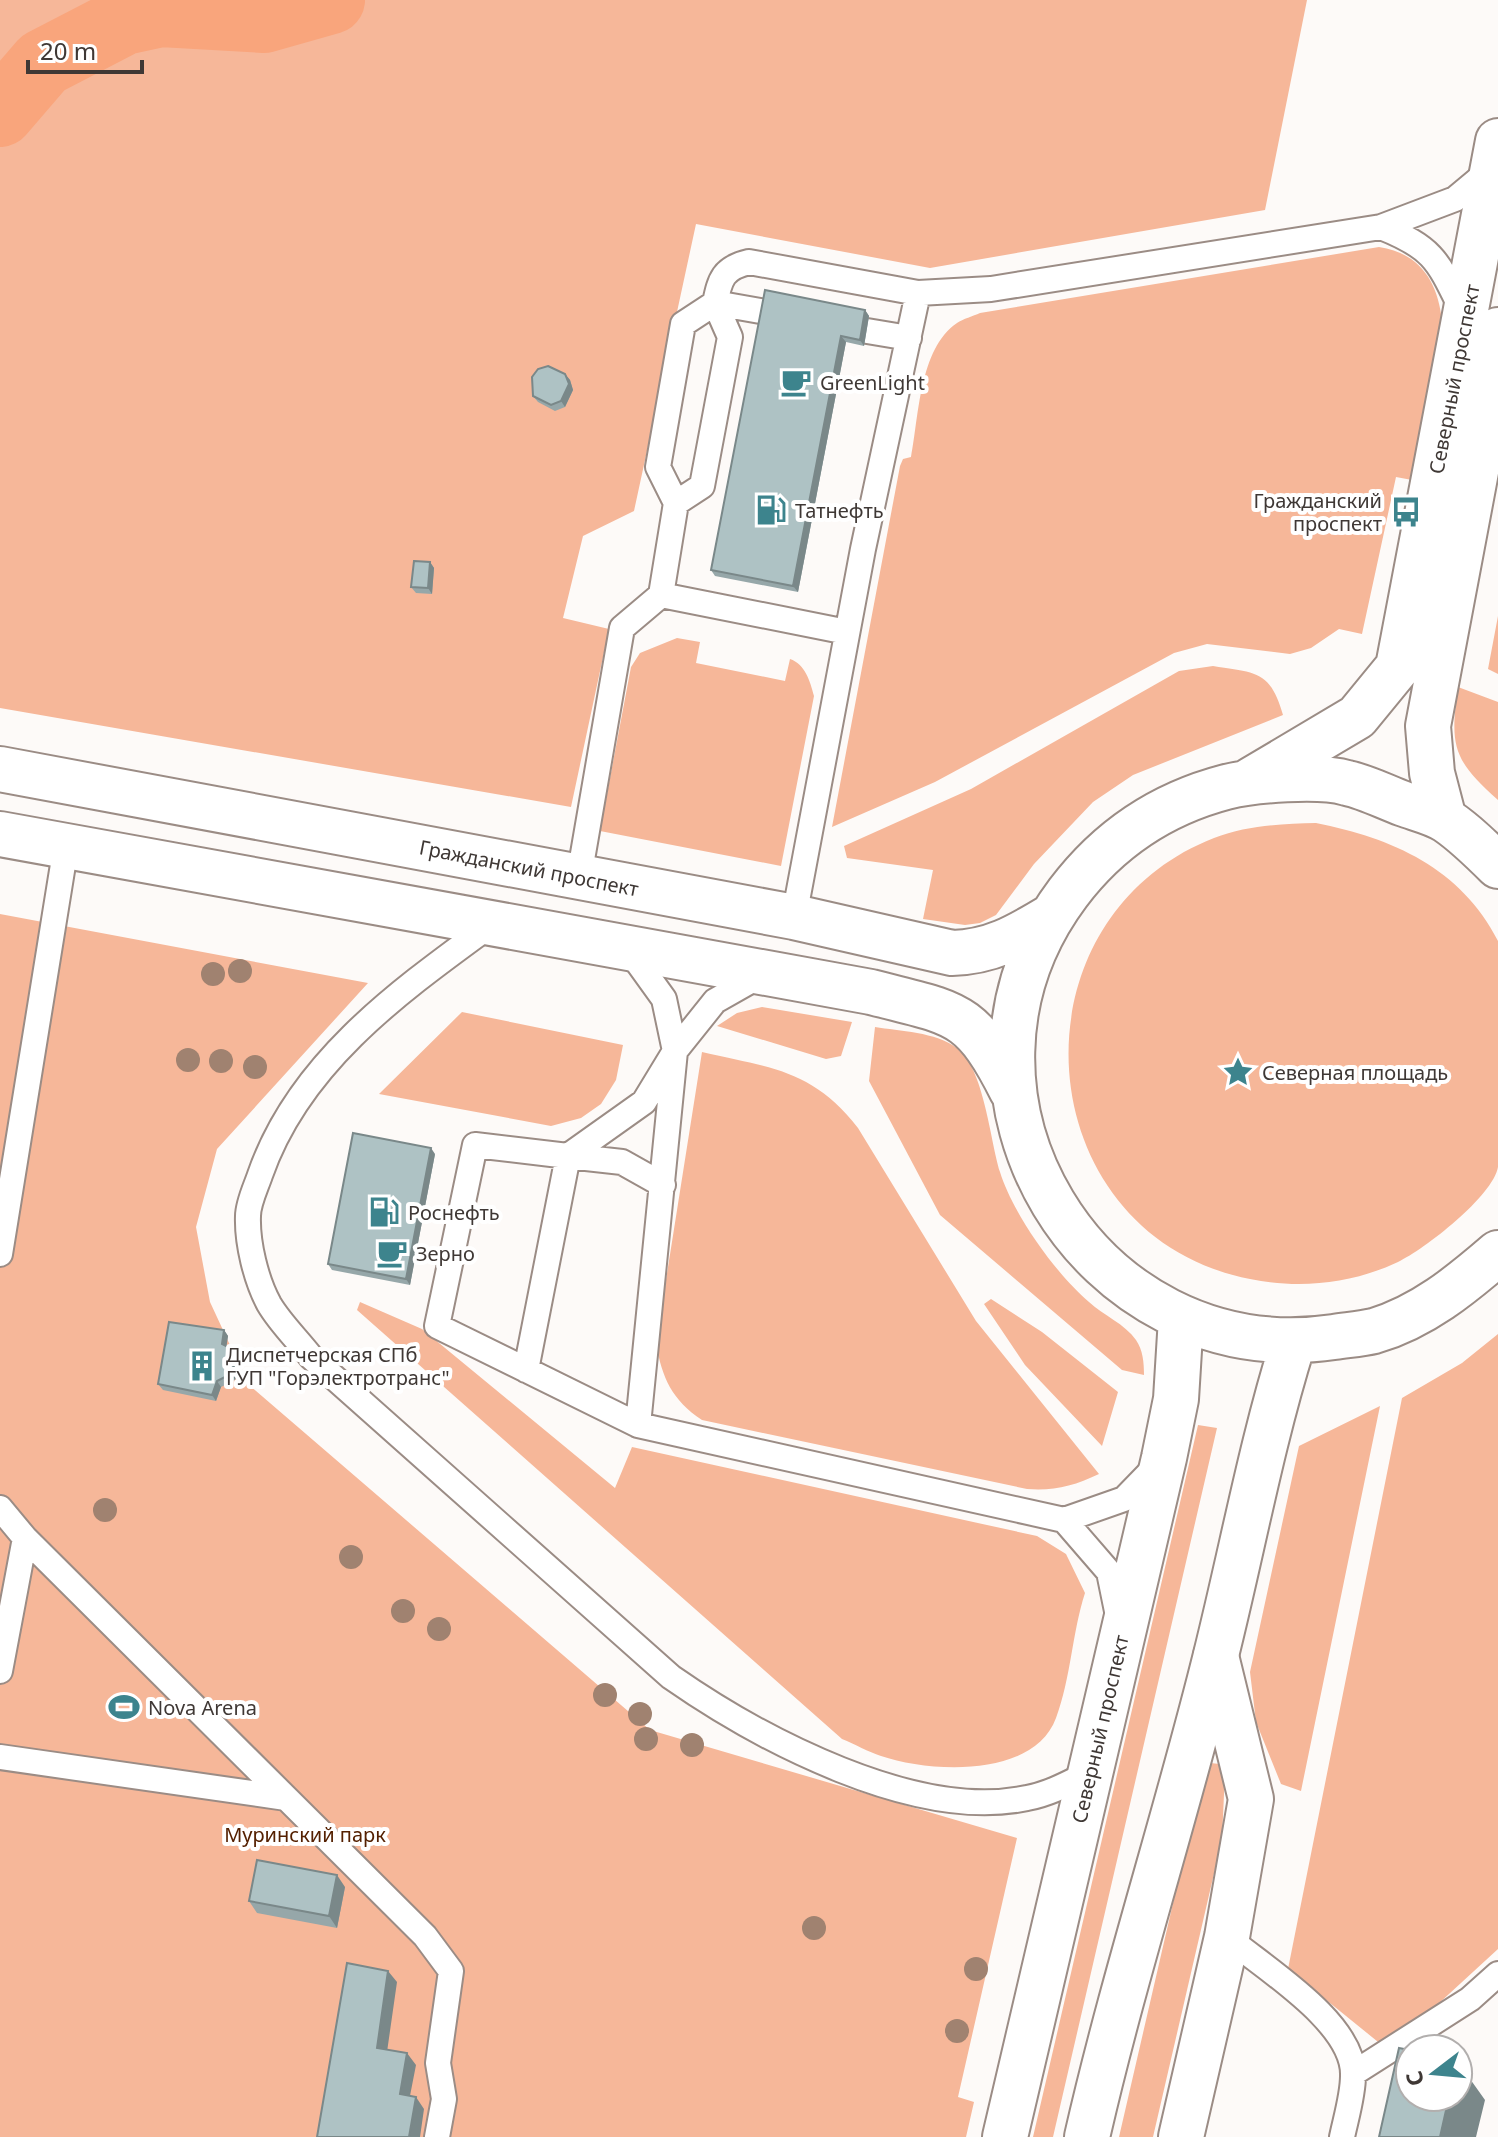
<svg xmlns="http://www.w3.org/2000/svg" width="1498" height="2137" viewBox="0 0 1498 2137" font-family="'Noto Sans',sans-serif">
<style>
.green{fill:#f6b799}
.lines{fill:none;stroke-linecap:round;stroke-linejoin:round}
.river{stroke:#f9a57c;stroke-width:68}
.lane-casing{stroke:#9b8c85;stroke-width:28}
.street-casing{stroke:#9b8c85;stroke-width:48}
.secondary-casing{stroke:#9b8c85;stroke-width:48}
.lane{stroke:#fff;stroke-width:24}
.street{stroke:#fff;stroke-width:44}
.secondary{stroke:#fff;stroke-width:44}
.tree{fill:#a08270}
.wall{fill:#96a7a9}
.shaded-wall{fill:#7a8889}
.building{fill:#aec2c4;stroke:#7a8889;stroke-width:2}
.labels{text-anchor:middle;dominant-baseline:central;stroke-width:8;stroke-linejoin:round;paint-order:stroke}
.street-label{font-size:20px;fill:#3f3835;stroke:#fff}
.poi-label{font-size:20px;fill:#3f3835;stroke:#fff;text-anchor:start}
.park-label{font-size:20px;fill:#542001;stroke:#fff}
</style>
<rect width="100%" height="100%" fill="#fdfaf8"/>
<path class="green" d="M0,0H1307L1265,210L930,268L696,224L634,511L583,536L563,618L609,629L571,807L0,708Z
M1379,247C1420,253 1438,282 1442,321L1412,480L1396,477L1362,634L1339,629L1311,648L1290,654L1207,644L1174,653L935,782L832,827L900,466L903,459L911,457C919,417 919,349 957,323C963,319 973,316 980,313Z
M1498,616V674L1488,669Z
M677,638L700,642L696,663L785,681L790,659C805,664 810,681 814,696L781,866L600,831L631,667L640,653Z
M1213,666C1256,673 1270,670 1283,715L1133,775L1093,802L1034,864L996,915L980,923L965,925L923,919L933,870L847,858L844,846L971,789L1179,671Z
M1458,687L1498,702V800C1452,759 1450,746 1458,687Z
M1316,823C1392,838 1461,868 1498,941C1498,994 1498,1047 1498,1100C1498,1121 1498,1146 1498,1167C1493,1196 1425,1249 1398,1262C1351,1284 1300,1289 1250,1279C1026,1235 1004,920 1214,838C1247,825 1282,824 1316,823Z
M0,914L368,983L217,1149L196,1227L210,1302L248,1384L650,1730L1017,1838L958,2097L974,2102L966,2137H0Z
M762,1007L852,1022L841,1056L826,1059L717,1026L737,1013Z
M462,1012L623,1045L616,1080L601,1104L581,1118L551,1126L379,1094Z
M875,1027C899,1031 936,1032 957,1048C984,1068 990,1140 1000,1172C1013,1214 1056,1274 1089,1302C1103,1315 1125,1324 1136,1340C1143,1350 1144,1363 1144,1375L1122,1370L940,1215L869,1081Z
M702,1052C770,1068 812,1069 858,1128L976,1321L1099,1474C1074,1486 1054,1491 1027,1489L702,1420C672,1400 662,1378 656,1343Z
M991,1299L1042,1332L1118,1392L1102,1446L1025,1365L984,1304Z
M360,1302L422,1329L615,1488L632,1447L1037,1536L1066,1554L1085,1593C1072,1633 1071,1678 1056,1718C1034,1778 931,1773 881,1756C868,1752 855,1744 842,1739L357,1310Z
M1498,1334V1949L1388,2050L1288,1969L1402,1398L1462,1363Z
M1380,1406L1301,1791L1281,1784L1256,1722L1250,1672L1299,1446Z
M1198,1425L1217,1428L1053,2137H1033Z
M1210,1763L1220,1764L1225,1772L1222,1839L1153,2137H1119L1204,1769Z"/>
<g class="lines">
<path class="river" d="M0,113L43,63L124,21L161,13L264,19L331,0"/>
<g class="lane-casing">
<path id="lane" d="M1381,227C1434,248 1438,261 1462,310
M918,293L991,289L1381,227L1455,199L1491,169
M867,331L909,338
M676,503L702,486L730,337L715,303L766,312
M661,595L847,632
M579,877L622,628L661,595L676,503L658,467L683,324L715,303C720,279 723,268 749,262L918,293L863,549L794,917
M493,923C400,991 299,1062 260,1175C256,1187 248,1203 248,1216C247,1243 256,1280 269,1304C280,1323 298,1340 311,1357L671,1677C760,1739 916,1822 1027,1798C1049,1794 1069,1783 1089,1773
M628,949L664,999L675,1051L638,1425
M761,975L715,1001L675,1051L644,1102L568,1156L475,1145L437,1326L638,1425L1064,1520L1124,1499L1156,1466
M0,1254L66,846
M526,1370L568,1156L622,1162L663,1185
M0,1508L25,1538L0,1671
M1064,1520L1109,1572L1118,1616
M25,1538L425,1936L451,1971L438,2063L444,2099L437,2137
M0,1757L286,1798
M1227,1937C1264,1968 1355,2023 1353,2076C1353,2095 1346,2118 1342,2137
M1354,2073L1470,1999L1498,1974"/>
</g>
<g class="street-casing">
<path id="street" d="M1491,392L1498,330
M1181,2137L1227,1937L1251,1799L1216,1656"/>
</g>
<g class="secondary-casing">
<path id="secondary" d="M0,769L794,917L952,953C991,952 1017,937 1050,917
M1251,780L1357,717L1398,667L1498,141
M1444,819L1432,773L1428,726L1491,392L1498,381
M0,834L871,992C955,1014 971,1009 1012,1091
M1498,866C1482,850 1466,834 1447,821C1435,813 1418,809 1404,804C1385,797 1366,787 1347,783C1319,775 1254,780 1226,787C1161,804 1108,840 1068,893C919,1092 1089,1373 1334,1337C1347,1335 1361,1334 1374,1331C1422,1317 1461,1285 1498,1253
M1005,2137L1164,1458L1176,1399L1181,1318
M1087,2137C1124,1975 1176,1817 1216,1655C1242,1551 1261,1445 1293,1343"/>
</g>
<use href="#lane" class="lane"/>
<use href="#street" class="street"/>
<use href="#secondary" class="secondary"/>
</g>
<g class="tree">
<circle cx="240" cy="971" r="12"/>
<circle cx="213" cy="974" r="12"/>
<circle cx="188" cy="1060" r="12"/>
<circle cx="221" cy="1061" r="12"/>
<circle cx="255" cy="1067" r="12"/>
<circle cx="105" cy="1510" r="12"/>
<circle cx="351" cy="1557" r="12"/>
<circle cx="403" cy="1611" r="12"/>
<circle cx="439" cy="1629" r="12"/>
<circle cx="605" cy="1695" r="12"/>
<circle cx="640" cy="1714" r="12"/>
<circle cx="646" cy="1739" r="12"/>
<circle cx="692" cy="1745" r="12"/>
<circle cx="814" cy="1928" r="12"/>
<circle cx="976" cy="1969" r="12"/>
<circle cx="957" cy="2031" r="12"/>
</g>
<path class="wall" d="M765,290L865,310L869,316L864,346L846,342L798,592L715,576L711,570Z
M565,374L570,380L573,390L565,407L555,411L538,402L533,396Z
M430,562L434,568L432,594L416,593L411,587Z
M435,1154L410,1285L332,1270L328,1264Z
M224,1330L228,1336L226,1346L232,1353L238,1371L235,1380L221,1387L216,1401L163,1390L158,1384Z
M345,1887L337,1928L257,1913L249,1901Z"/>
<path class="shaded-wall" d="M865,310L869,316L864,346L860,340Z
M841,336L846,342L798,592L793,586Z
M565,374L570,380L573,390L565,407L561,401Z
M430,562L434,568L432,594L428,588Z
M431,1148L435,1154L410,1285L406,1279Z
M224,1330L228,1336L226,1350L222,1344Z
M228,1347L232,1353L238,1371L235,1380L231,1374Z
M217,1381L221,1387L216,1401L212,1395Z
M337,1875L345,1887L337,1928L329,1916Z
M388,1971L397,1982L386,2059L377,2048Z
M407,2053L416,2065L408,2106L400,2094Z
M1458,2062L1485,2100L1476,2137H1440L1449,2097H1458Z
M416,2097L424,2109L420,2137H409Z"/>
<path class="building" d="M765,290L865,310L860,340L841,336L793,586L711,570Z
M548,366L565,374L569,384L561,401L551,405L533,396L532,377L538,369Z
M414,561L430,562L428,588L411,587Z
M353,1133L431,1148L406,1279L328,1264Z
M169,1322L224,1330L222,1344L228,1347L234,1365L231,1374L217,1381L212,1395L158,1384Z
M257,1860L337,1875L329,1916L249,1901Z
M347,1963L388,1971L377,2048L407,2053L400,2094L416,2097L409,2137H317Z
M1399,2048L1410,2050V2097H1449L1440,2137H1379Z"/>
<defs>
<g id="cafe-bare" transform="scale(2.4)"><path d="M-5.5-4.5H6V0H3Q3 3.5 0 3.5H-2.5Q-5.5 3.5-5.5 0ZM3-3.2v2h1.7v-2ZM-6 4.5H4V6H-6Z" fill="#3d848d" stroke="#fff" stroke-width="2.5" paint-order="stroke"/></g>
<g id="fuel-bare" transform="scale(2.4)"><path d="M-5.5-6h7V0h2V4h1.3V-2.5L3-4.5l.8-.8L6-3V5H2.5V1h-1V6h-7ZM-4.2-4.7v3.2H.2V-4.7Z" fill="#3d848d" stroke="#fff" stroke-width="2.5" paint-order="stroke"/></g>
<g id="bus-bare" transform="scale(2.4)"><path d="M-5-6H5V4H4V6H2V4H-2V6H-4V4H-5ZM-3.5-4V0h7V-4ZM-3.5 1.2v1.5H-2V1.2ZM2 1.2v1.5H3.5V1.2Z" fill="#3d848d" stroke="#fff" stroke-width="2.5" paint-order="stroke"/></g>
<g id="sight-bare" transform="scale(2.4)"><path d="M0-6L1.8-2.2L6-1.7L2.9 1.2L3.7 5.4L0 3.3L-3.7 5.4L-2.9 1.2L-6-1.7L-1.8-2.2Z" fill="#3d848d" stroke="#fff" stroke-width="2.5" paint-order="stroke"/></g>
<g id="building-bare" transform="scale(2.4)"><path d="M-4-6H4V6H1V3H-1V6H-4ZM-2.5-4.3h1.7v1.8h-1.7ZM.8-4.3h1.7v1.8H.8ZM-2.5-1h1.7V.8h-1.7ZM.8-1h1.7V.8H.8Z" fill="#3d848d" stroke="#fff" stroke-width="2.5" paint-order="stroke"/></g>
<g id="stadium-bare" transform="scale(2.4)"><path d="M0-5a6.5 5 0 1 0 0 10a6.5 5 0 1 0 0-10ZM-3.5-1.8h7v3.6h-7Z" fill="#3d848d" stroke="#fff" stroke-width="2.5" paint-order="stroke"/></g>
</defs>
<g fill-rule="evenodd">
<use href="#cafe-bare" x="796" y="382"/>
<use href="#fuel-bare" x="771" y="510"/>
<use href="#bus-bare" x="1406" y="512"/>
<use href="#sight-bare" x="1238" y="1072"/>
<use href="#fuel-bare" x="384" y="1212"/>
<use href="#cafe-bare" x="392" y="1253"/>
<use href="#building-bare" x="202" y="1366"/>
<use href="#stadium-bare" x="124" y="1707"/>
</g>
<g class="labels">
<g class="street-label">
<text transform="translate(1454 379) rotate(-79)">Северный проспект</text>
<text transform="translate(529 868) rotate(11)">Гражданский проспект</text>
<text transform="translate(1100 1729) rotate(-77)">Северный проспект</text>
</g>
<g class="poi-label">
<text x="820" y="382">GreenLight</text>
<text x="1382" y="500" text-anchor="end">Гражданский<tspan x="1382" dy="23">проспект</tspan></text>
<text x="795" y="510">Татнефть</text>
<text x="1262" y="1072">Северная площадь</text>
<text x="408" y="1212">Роснефть</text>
<text x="416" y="1253">Зерно</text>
<text x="226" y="1354">Диспетчерская СПб<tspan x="226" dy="23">ГУП "Горэлектротранс"</tspan></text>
<text x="148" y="1707">Nova Arena</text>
</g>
<g class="park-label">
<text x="305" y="1834">Муринский парк</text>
</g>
</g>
<g transform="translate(1434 2073) rotate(254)"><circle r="38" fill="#ffffff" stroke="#b2afae" stroke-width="2"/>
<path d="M0-6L14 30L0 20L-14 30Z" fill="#3d848d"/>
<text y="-12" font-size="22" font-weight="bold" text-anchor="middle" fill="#3f3835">С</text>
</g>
<path d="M28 60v12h114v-12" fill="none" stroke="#3f3835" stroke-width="4"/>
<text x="40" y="60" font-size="24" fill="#3f3835" stroke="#ffffff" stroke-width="6" paint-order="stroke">20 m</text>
</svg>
